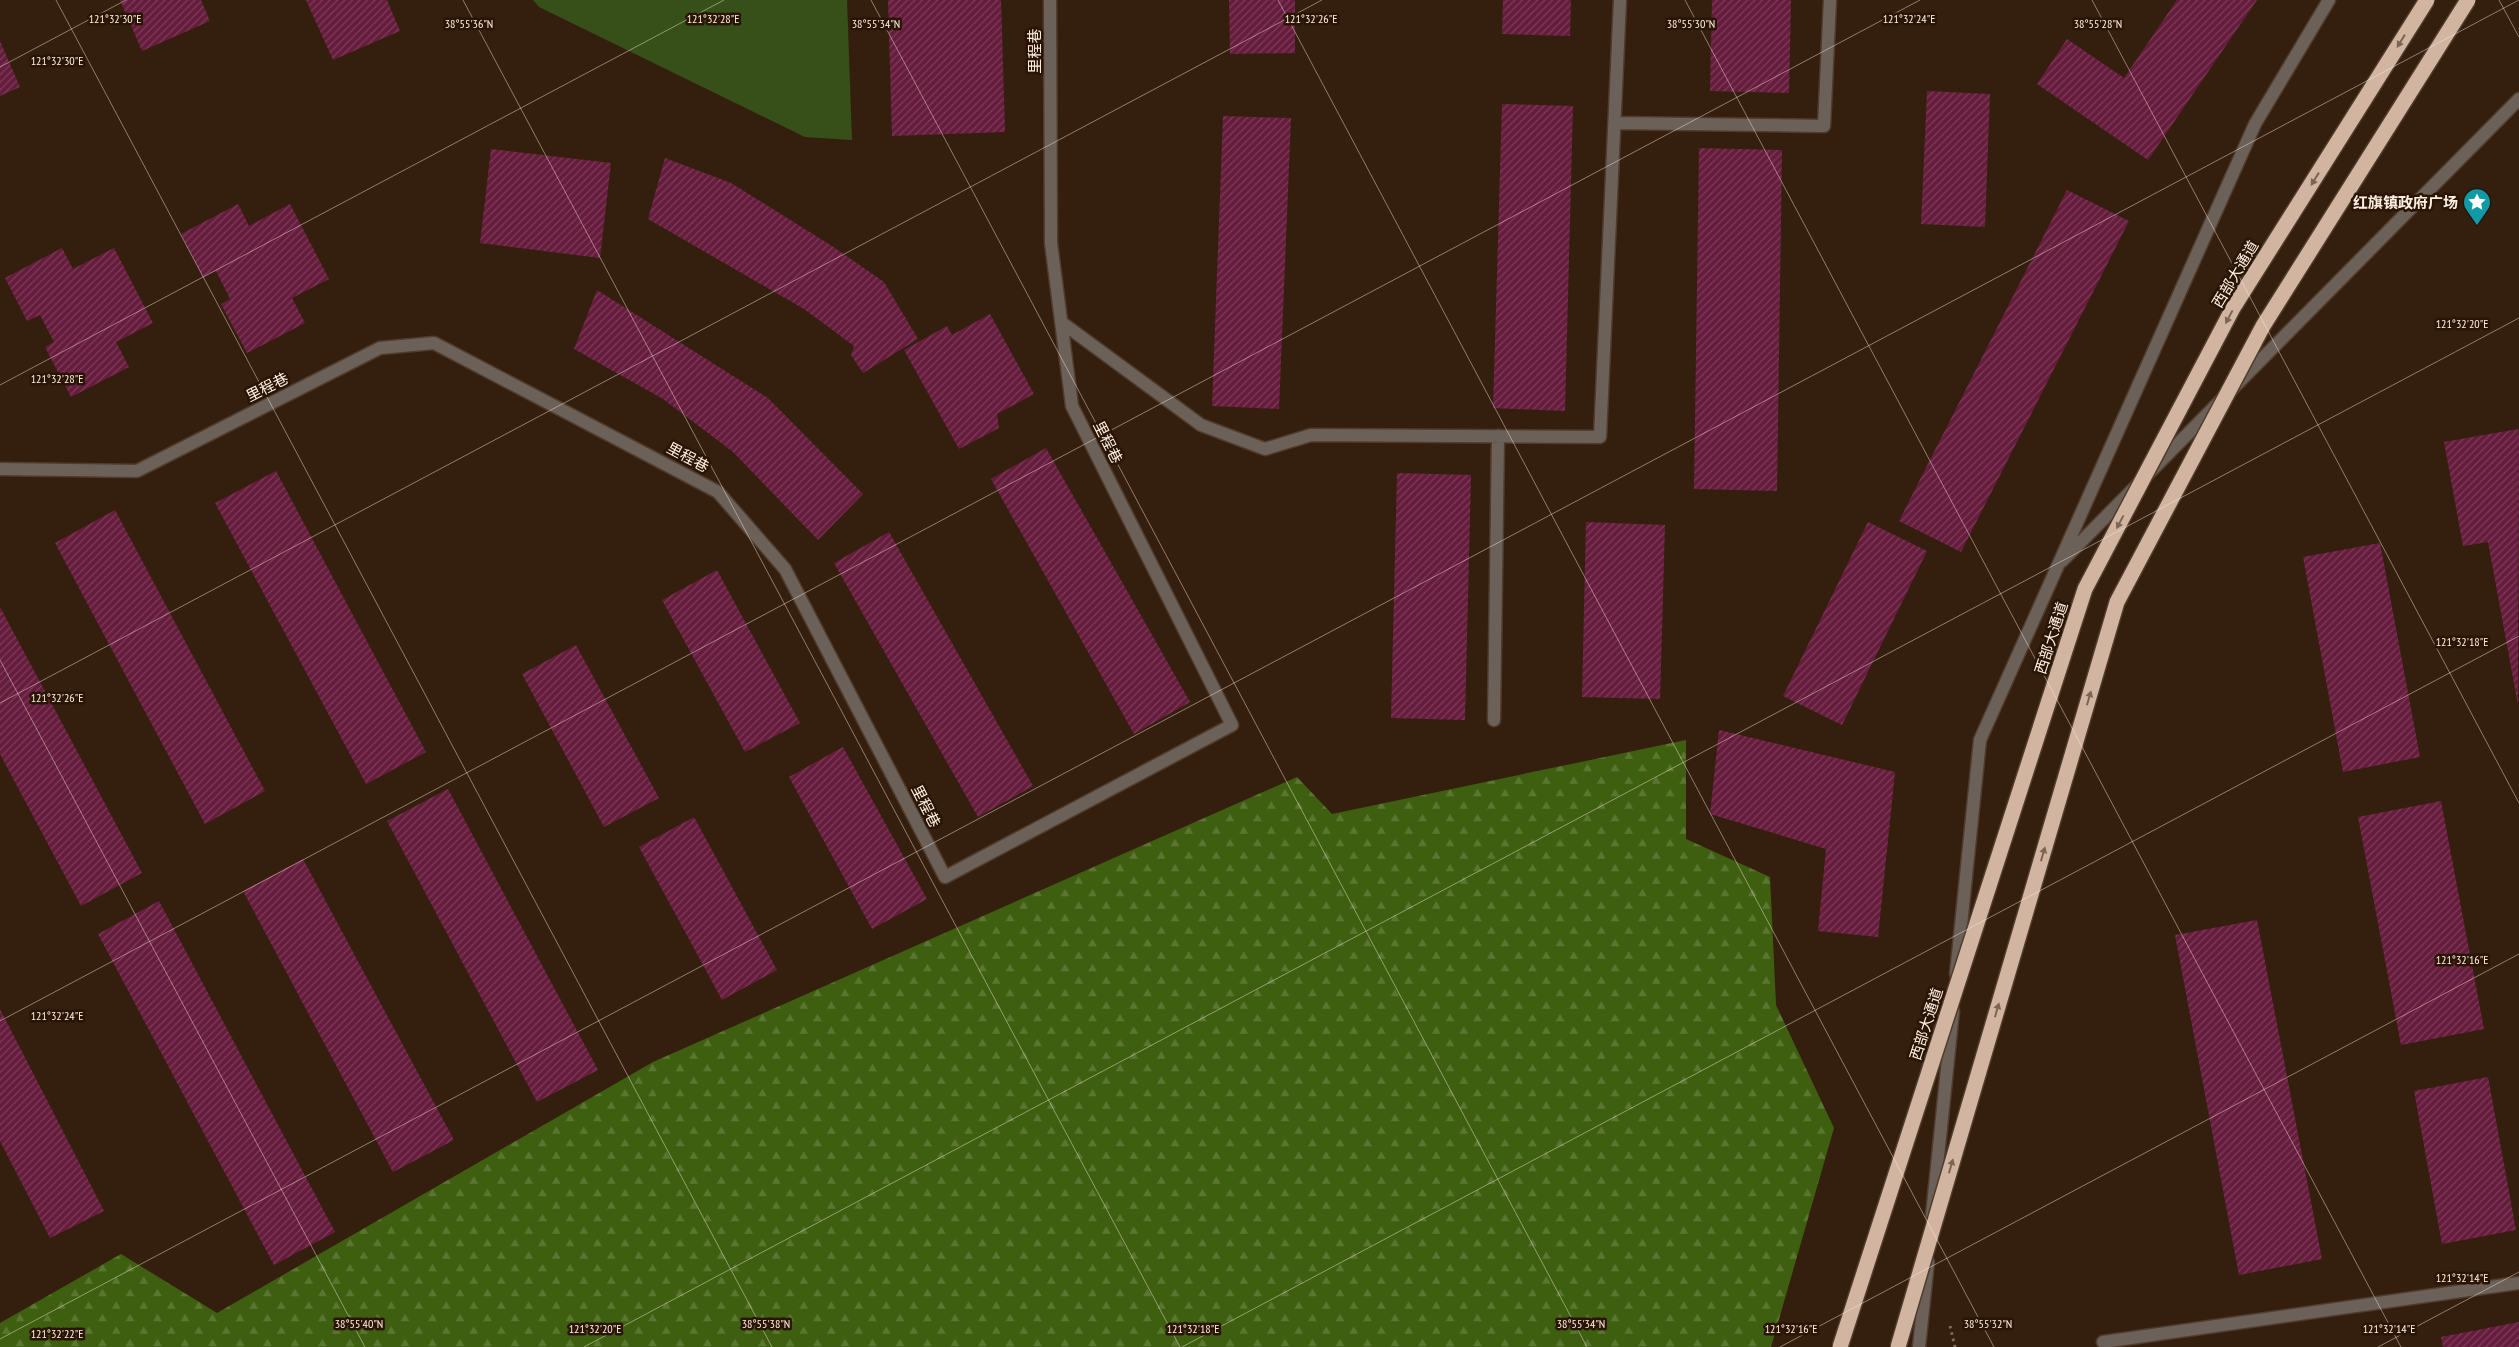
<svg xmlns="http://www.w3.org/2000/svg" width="2519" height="1347" viewBox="0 0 2519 1347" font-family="'PT Sans Narrow','Noto Sans SC',sans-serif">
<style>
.green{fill:#37501a}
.forest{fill:url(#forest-firs)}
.building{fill:url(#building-hatch)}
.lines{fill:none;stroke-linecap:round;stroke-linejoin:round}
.minor-casing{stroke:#503c2c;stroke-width:15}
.path{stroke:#7e6c5d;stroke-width:3;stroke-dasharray:2.5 4;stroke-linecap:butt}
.minor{stroke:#6c6159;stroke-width:12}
.highway-bridge-casing{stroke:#503c2c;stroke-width:18;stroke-linecap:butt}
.highway-bridge{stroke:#d1b5a1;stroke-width:15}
.oneway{fill:#7e6553}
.ticks{fill:none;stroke:#feefe4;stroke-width:1;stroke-opacity:0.45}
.labels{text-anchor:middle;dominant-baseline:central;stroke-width:5;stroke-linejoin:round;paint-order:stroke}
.street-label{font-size:15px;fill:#feefe4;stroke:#2a1505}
.poi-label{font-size:15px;font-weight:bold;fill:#feefe4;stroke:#2a1505;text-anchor:end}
.ticks-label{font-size:12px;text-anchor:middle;fill:#feefe4;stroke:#2a1505;stroke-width:5;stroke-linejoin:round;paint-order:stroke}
</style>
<defs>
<pattern id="forest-firs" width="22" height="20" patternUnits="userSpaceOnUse" patternTransform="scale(1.25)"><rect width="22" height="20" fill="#3e5f0f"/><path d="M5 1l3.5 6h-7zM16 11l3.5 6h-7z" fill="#5b7632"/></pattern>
<pattern id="building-hatch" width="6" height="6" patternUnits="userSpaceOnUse" patternTransform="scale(1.25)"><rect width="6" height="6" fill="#661c3d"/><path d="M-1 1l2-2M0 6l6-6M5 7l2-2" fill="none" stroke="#7d3d59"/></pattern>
</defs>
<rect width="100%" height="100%" fill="#341f0e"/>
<path class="green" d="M533,0H847L852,140L805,137L539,7Z"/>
<path class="forest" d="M1686,740V839L1770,877L1776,1005L1834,1128L1771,1347H0V1323L121,1254L217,1313L653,1062L1297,777L1332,814Z"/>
<path class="building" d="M120,0H201L210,21L142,51Z
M306,0H387L400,31L333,60Z
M888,0H1001L1005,132L892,136Z
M1229,0H1295V53L1230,54Z
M1503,0H1571L1570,36L1502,34Z
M1712,0H1791L1789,93L1710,91Z
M2177,0H2257L2148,160L2037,84L2067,39L2124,78Z
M0,41L20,87L0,96Z
M1927,91L1990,94L1985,227L1921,224Z
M1502,104L1573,106L1565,411L1493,408Z
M1223,116L1291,118L1279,409L1212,406Z
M1699,148L1782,150L1777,491L1694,489Z
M491,149L611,163L600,258L480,243Z
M665,158L731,183L832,246L884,282L918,339L863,373L851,355L854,346L804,309L648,219Z
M2067,190L2129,221L1961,552L1899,521Z
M238,204L249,226L290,204L329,279L292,298L305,323L247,353L221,304L230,299L216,271L203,277L181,234Z
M62,248L73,269L114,248L153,323L116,342L129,367L71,397L45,347L54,342L40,315L27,321L5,278Z
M597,290L768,398L863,494L818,540L733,452L663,399L574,349Z
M990,314L1034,394L997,414L999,428L959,449L904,350L947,326L952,335Z
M2518,429L2519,436L2518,705L2488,542L2463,546L2444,442Z
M1046,448L1190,702L1134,734L991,479Z
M276,471L426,752L366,784L215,503Z
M1397,473L1471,475L1465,720L1391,718Z
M115,510L265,791L205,824L55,543Z
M1586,522L1665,525L1660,699L1582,697Z
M1868,522L1927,551L1842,725L1783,696Z
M889,532L1033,786L978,817L834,563Z
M2380,543L2420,757L2343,772L2303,557Z
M717,570L800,723L745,752L662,600Z
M0,607L142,873L81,906L0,754Z
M576,645L659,798L604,827L522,674Z
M1719,730L1895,772L1878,937L1818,931L1826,849L1710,814Z
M843,747L927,899L872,929L789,777Z
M448,789L598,1070L537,1102L387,821Z
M2441,801L2484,1029L2401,1045L2358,817Z
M694,817L777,970L722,1000L639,847Z
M303,859L454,1140L393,1172L243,891Z
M159,901L335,1232L274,1265L98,934Z
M2257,920L2322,1259L2239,1275L2175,935Z
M0,1009L104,1211L50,1238L0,1141Z
M2488,1077L2516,1230L2442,1244L2414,1091Z
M2519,1322V1347H2443L2441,1337Z"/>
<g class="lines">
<g class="minor-casing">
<path id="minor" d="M1615,123L1824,126L1830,0
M1061,322L1201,425L1265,449L1311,435L1600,437L1620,0
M0,469L137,471L380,348L434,343L718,492L785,569L945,877L1232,725L1072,406L1051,243L1050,0
M2062,561L2519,99
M1494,720L1498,436
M1956,974L1980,740L2255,124L2329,0
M1932,1215L1953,1011
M2103,1342L2519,1283
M1919,1347L1928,1262"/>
</g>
<path class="path" d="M1950,1326L1955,1347"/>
<use href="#minor" class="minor"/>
<g class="highway-bridge-casing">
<path id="highway-bridge" d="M1840,1347L2085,589L2233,308L2427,0
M1898,1347L2117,602L2263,326L2468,0"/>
</g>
<use href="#highway-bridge" class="highway-bridge"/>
</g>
<defs><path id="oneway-solid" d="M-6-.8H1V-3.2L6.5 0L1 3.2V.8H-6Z" transform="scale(1.25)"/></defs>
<g class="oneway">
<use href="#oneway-solid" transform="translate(2401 41) rotate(122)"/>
<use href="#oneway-solid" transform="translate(2315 179) rotate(122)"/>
<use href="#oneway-solid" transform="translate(2229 317) rotate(118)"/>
<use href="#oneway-solid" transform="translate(2120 522) rotate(118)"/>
<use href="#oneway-solid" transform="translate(2089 698) rotate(-74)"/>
<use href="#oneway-solid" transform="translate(2043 854) rotate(-74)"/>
<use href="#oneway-solid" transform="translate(1997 1010) rotate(-74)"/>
<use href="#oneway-solid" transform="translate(1951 1166) rotate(-74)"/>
</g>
<path class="ticks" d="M56,0L772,1347M463,0L1180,1347M871,0L1587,1347M1278,0L1994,1347M1685,0L2401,1347M2092,0L2519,803M2499,0L2519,37M0,67L126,0M0,385L724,0M0,660L365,1347M0,703L1322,0M0,1021L1920,0M0,1339L2519,0M584,1347L2519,318M1182,1347L2519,636M1780,1347L2519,954M2378,1347L2519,1272"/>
<defs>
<g id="sight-pin" transform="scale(1.4375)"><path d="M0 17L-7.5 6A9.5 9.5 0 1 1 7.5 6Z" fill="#0f9aa8" stroke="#2a1505"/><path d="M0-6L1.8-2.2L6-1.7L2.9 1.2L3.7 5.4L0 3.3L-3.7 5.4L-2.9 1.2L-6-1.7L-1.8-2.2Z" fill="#fff"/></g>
</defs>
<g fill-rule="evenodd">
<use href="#sight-pin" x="2477" y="202"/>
</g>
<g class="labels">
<g class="street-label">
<text transform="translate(1034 51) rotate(-90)">里程巷</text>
<text transform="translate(2235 274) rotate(-59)">西部大通道</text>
<text transform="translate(267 387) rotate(-27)">里程巷</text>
<text transform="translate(1108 442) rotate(63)">里程巷</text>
<text transform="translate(688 457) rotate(28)">里程巷</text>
<text transform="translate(2051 638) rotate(-72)">西部大通道</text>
<text transform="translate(926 806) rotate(63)">里程巷</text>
<text transform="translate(1926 1024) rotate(-72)">西部大通道</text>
</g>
<g class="poi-label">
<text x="2458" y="202">红旗镇政府广场</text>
</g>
</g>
<g class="ticks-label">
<text x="115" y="23">121°32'30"E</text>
<text x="1311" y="23">121°32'26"E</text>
<text x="713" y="23">121°32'28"E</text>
<text x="1909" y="23">121°32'24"E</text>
<text x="469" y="28">38°55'36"N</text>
<text x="876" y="28">38°55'34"N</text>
<text x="1691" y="28">38°55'30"N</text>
<text x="2098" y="28">38°55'28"N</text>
<text x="57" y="65">121°32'30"E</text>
<text x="2462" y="328">121°32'20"E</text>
<text x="57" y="383">121°32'28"E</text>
<text x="2462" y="646">121°32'18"E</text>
<text x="57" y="702">121°32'26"E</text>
<text x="2462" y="964">121°32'16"E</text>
<text x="57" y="1020">121°32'24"E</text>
<text x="2462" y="1282">121°32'14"E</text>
<text x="359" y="1328">38°55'40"N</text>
<text x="766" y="1328">38°55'38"N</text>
<text x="1581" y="1328">38°55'34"N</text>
<text x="1988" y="1328">38°55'32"N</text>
<text x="595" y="1333">121°32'20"E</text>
<text x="1193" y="1333">121°32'18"E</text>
<text x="1791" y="1333">121°32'16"E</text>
<text x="2389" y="1333">121°32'14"E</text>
<text x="57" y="1338">121°32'22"E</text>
</g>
</svg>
